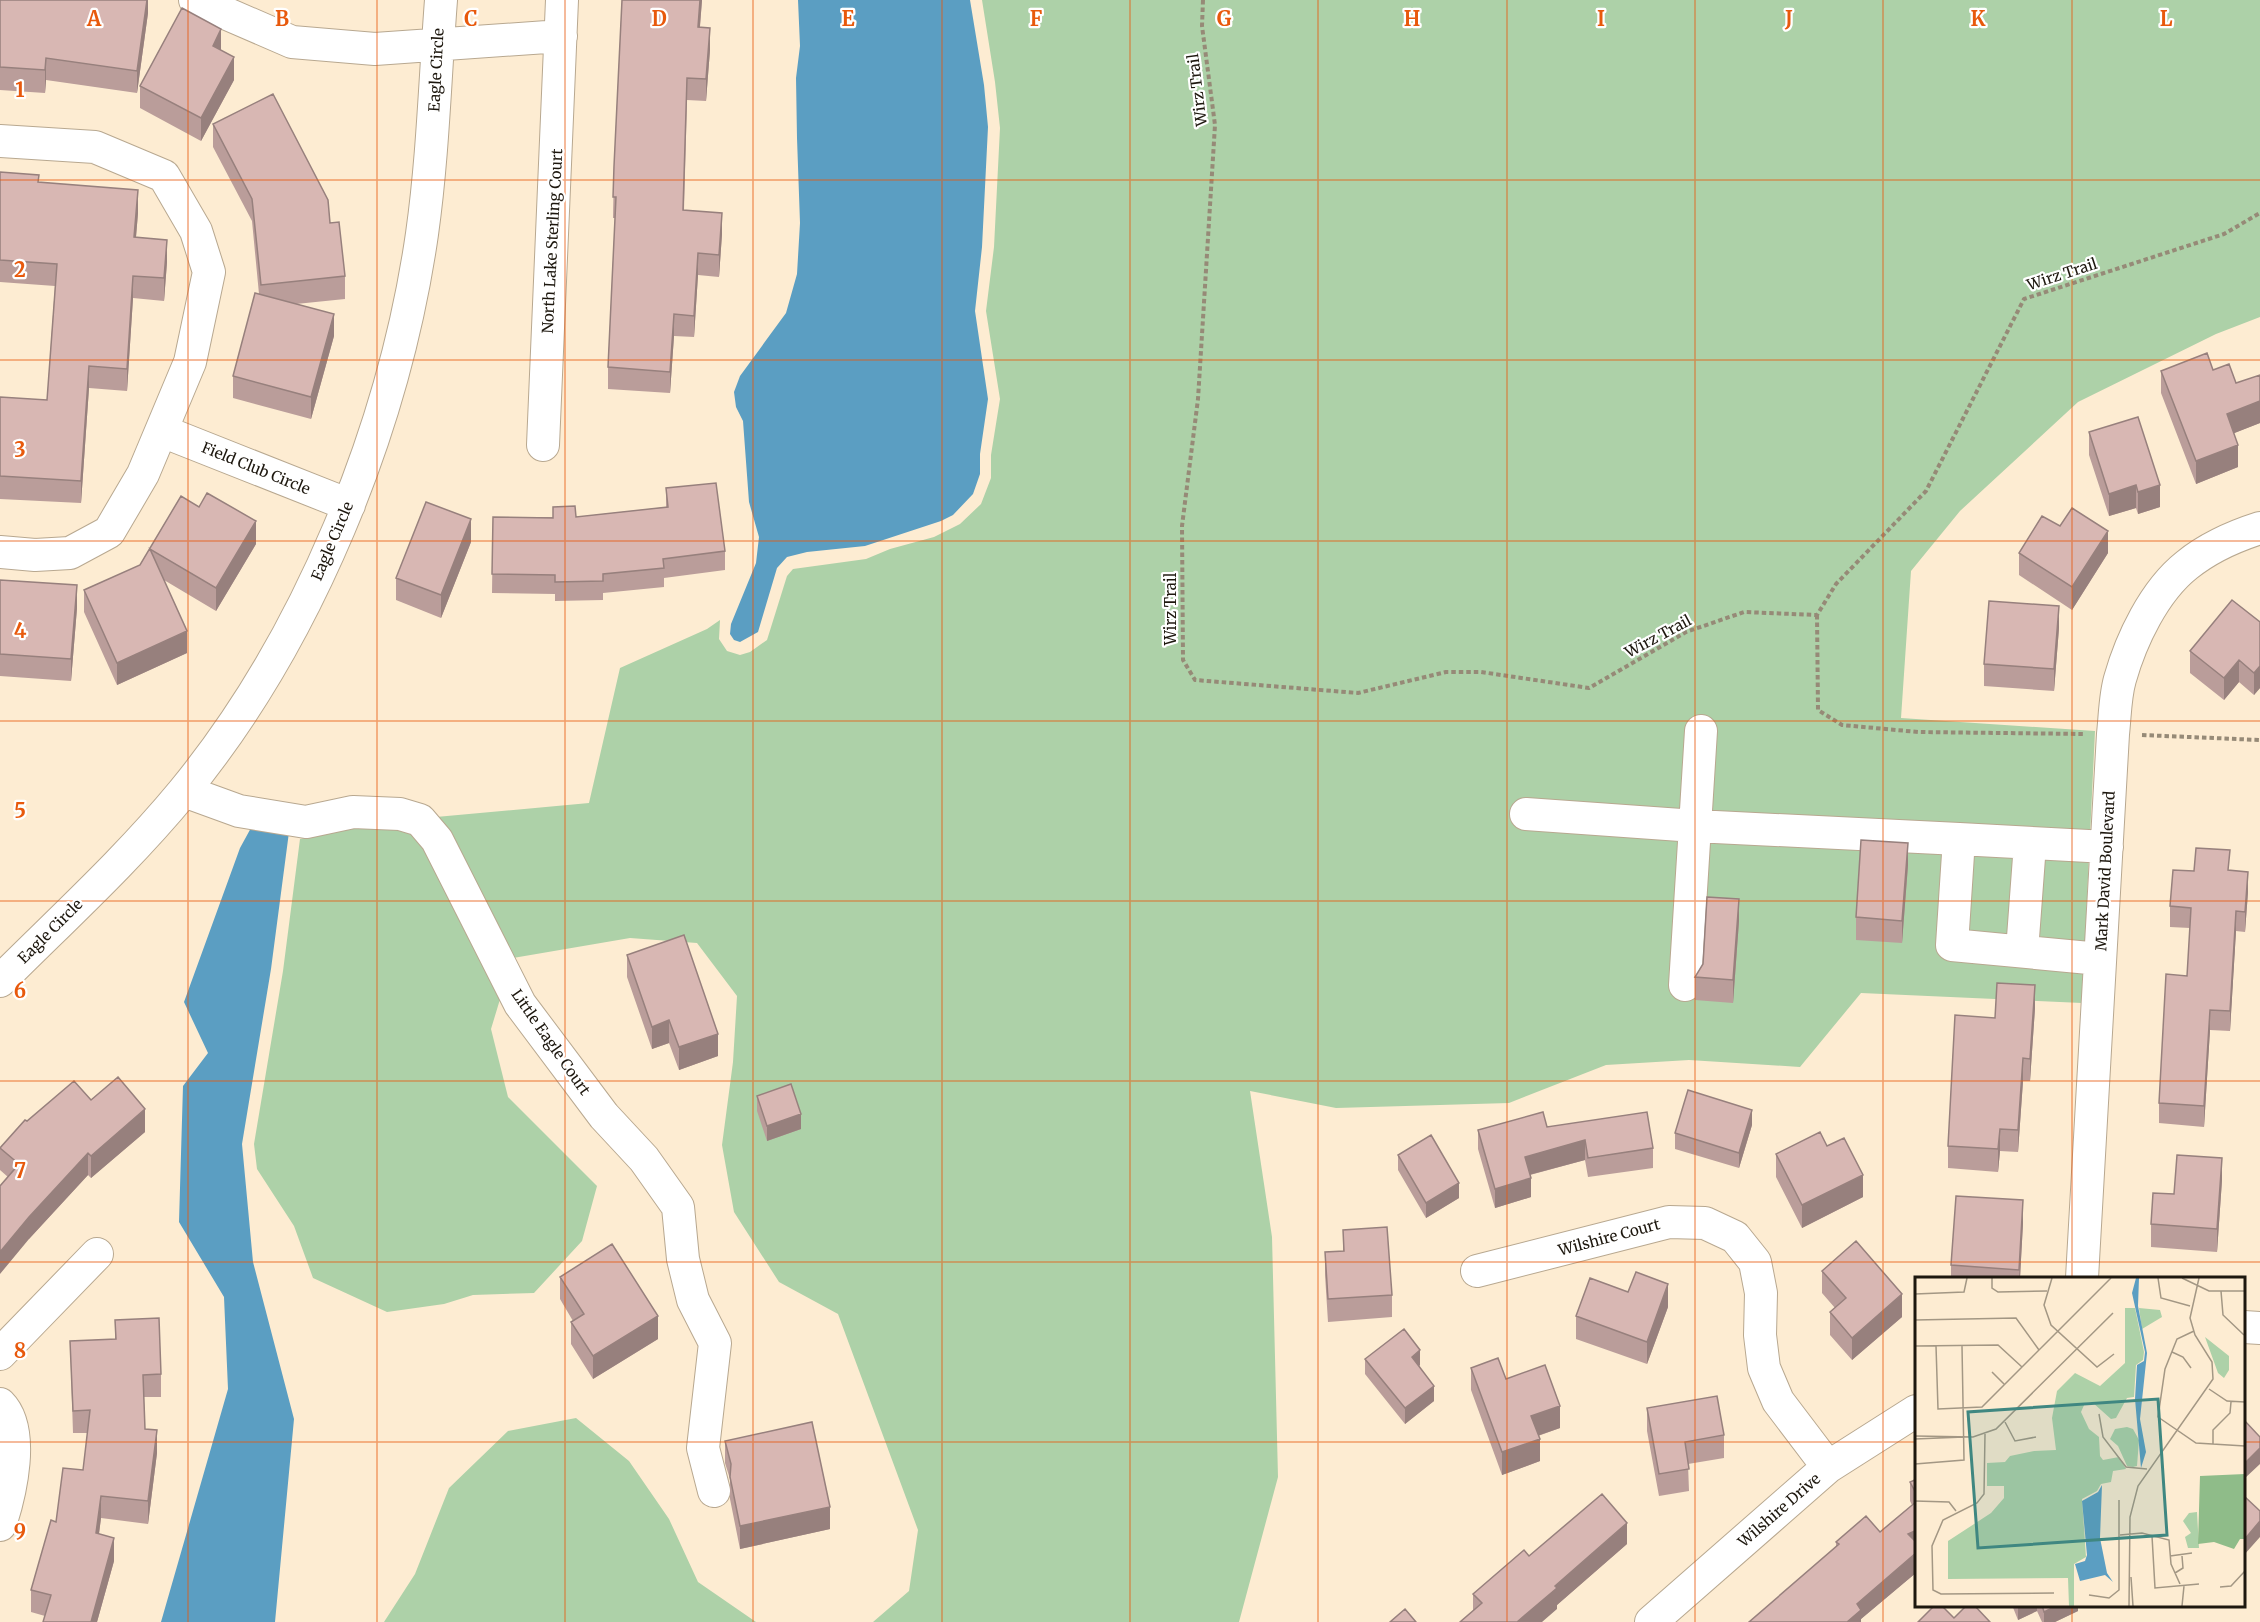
<svg xmlns="http://www.w3.org/2000/svg" width="2260" height="1622" viewBox="0 0 2260 1622" font-family="Merriweather,serif">
<style>
.green{fill:#add1a8}
.water{fill:#5b9ec2}
.lines{fill:none;stroke-linecap:round;stroke-linejoin:round}
.minor-casing{stroke:#b8a890;stroke-width:34}
.path{stroke:#968a77;stroke-width:4;stroke-dasharray:4.5 3;stroke-linecap:butt}
.minor{stroke:#fff;stroke-width:32}
.wall{fill:#ba9d9a}
.shaded-wall{fill:#97807d}
.building{fill:#d8b7b3;stroke:#97807d;stroke-width:1.5}
.grid{fill:none;stroke:#e8590c;stroke-width:1.5;stroke-opacity:0.55}
.labels{text-anchor:middle;dominant-baseline:central;stroke-width:4.5;stroke-linejoin:round;paint-order:stroke}
.street-label{font-size:15px;fill:#1d170e;stroke:#fff}
.inset-road{fill:none;stroke:#a39784;stroke-width:1.5}
.view{fill:#3f8781;fill-opacity:0.15;stroke:#3f8781;stroke-width:3}
.inset-edge{fill:none;stroke:#1d170e;stroke-width:3}
.grid-label{font-size:20px;text-anchor:middle;font-weight:bold;fill:#e8590c;stroke:#fff;stroke-width:4.5;stroke-linejoin:round;paint-order:stroke}
</style>
<rect width="100%" height="100%" fill="#fdecd2"/>
<path class="green" d="M982,0H2260V317L2216,334L2078,402L1960,511L1911,571L1901,718L2095,731L2082,1003L1861,993L1800,1067L1689,1060L1606,1065L1509,1103L1336,1108L1250,1091L1272,1237L1278,1477L1239,1622H873L909,1591L918,1530L838,1314L779,1282L734,1212L722,1145L733,1062L737,996L697,943L630,938L513,958L436,817L589,803L620,668L707,629L720,620L719,639L727,651L740,655L750,652L767,640L787,576L793,569L866,559L890,549L934,537L960,524L981,504L991,478V455L1000,399L986,311L994,247L1000,128L995,82Z
M354,828L398,829L413,834L426,849L501,996L491,1029L508,1097L597,1186L582,1241L534,1293L473,1295L444,1304L387,1312L313,1278L294,1226L257,1169L254,1144L283,971L300,839Z
M576,1418L629,1461L669,1519L698,1582L756,1622H384L415,1574L449,1488L508,1431Z"/>
<path class="water" d="M798,0H970L984,85L988,127L982,247L975,311L988,399L980,454V474L973,494L953,515L941,521L865,546L807,552L787,557L777,568L758,632L740,642L734,640L730,634L731,624L756,563L759,537L749,502L743,421L736,407L734,392L740,376L786,313L797,274L800,223L797,138L796,78L800,46Z
M258,815L289,832L271,969L242,1144L253,1262L294,1419L275,1622H161L228,1389L224,1297L179,1222L183,1086L208,1053L184,1002L240,848Z"/>
<g class="lines">
<g class="minor-casing">
<path id="minor" d="M195,0L292,42L375,49L561,36
M0,141L95,147L164,176L196,231L209,272L190,362L143,474L109,532L70,553L35,555L0,552
M162,431L349,505
M543,445L562,0
M184,791L239,811L306,822L353,812L400,814L420,820L437,840L520,1004L604,1116L644,1159L678,1207L683,1259L693,1300L715,1343L703,1448L714,1491
M1526,814L1695,826L1959,839
M2022,951L2030,844
M2100,959L1952,945L1959,839L2107,847
M0,981C62,919 127,860 183,792C308,640 394,428 422,234C433,156 435,78 441,0
M1685,985L1701,731
M1477,1271L1669,1222L1705,1223L1735,1237L1755,1262L1761,1293L1760,1335L1764,1368L1778,1401L1828,1467
M2082,1278L2113,734C2115,716 2115,696 2120,679C2131,640 2154,591 2187,565C2208,548 2235,536 2260,528
M2244,1327L2260,1328
M0,1354L97,1254
M0,1404C26,1430 10,1495 0,1525
M1651,1622L1828,1467L1916,1411"/>
</g>
<path class="path" d="M1203,0L1202,26L1215,125L1198,399L1182,526L1183,660L1195,680L1358,693L1446,672H1481L1589,688L1686,632L1744,612L1817,615L1836,584L1926,491L2024,299L2224,234L2260,213
M1817,615L1818,710L1842,725L1918,732L2084,734
M2142,735L2260,740"/>
<use href="#minor" class="minor"/>
</g>
<path class="wall" d="M0,0H148V13L137,93L46,80L45,93L0,90Z
M622,0H702L700,27L710,50L706,101L687,100L684,210L722,234L719,277L698,275L694,337L674,336L670,393L608,389V367L615,218H613L614,166Z
M221,51L234,80L201,141L140,108V86Z
M213,124L330,223L345,276V299L296,304L334,336L311,419L233,398V376L259,294L252,221L213,147Z
M0,172L39,182L138,213L136,237L167,262L164,301L133,298L127,391L89,388L81,503L0,499V397L47,400L55,286L0,282Z
M2213,370L2236,383L2260,375V423L2234,433L2238,467L2196,484L2161,393V371Z
M2089,432L2160,507L2138,514L2136,508L2109,516L2089,455Z
M666,488L725,551V570L664,578V587L603,593V600L555,601V594L492,593L493,517H576L666,507Z
M181,496L256,544L216,611L164,580L187,653L117,685L84,612V590L140,565Z
M2060,526L2108,553L2072,610L2019,575V553Z
M471,542L441,618L396,600V578Z
M0,580L77,608L71,681L0,676Z
M2260,622V688L2254,695L2239,682L2224,700L2190,673V651Z
M2059,628L2054,691L1984,686V664Z
M1908,865L1902,943L1856,940V917Z
M2230,870L2248,892L2245,932L2236,931L2230,1031L2210,1030L2204,1127L2159,1123V1103L2187,976L2190,928L2170,927V906L2194,871Z
M1739,921L1733,1003L1695,1000V977Z
M627,955L718,1056L679,1070L669,1043L652,1049L627,977Z
M2035,1008L2030,1081H2023L2018,1152L2000,1151L1998,1172L1948,1168V1146L1995,1018Z
M757,1096L801,1129L767,1141L757,1111Z
M91,1100L145,1132L91,1178L88,1175L29,1239L8,1177L0,1170V1148L27,1121Z
M1752,1125L1739,1168L1675,1149V1133Z
M1547,1127L1653,1148V1168L1588,1177L1585,1160L1530,1175L1531,1197L1495,1208L1478,1149V1130Z
M1827,1146L1863,1197L1802,1228L1776,1177V1154Z
M1398,1155L1459,1198L1426,1218L1398,1170Z
M2222,1180L2217,1252L2151,1247V1224L2174,1194Z
M2023,1223L2020,1278H1951V1265Z
M1343,1230L1392,1295V1317L1328,1322L1325,1275V1252L1343,1251Z
M1822,1271L1902,1317L1852,1360L1830,1335V1312L1835,1308L1822,1293Z
M560,1277L658,1339L593,1379L571,1344V1322L573,1321L560,1299Z
M1628,1292L1668,1307L1647,1364L1576,1339V1316Z
M115,1320L161,1374V1397H144L145,1429L157,1453L148,1524L101,1518L99,1534L114,1561L97,1622H43L45,1616L31,1612V1590L56,1522L83,1470L88,1433H73L70,1341L115,1339Z
M1365,1359L1420,1365L1419,1366L1434,1401L1405,1424L1365,1374Z
M1471,1368L1506,1379L1560,1428L1538,1436L1540,1461L1502,1475L1471,1390Z
M1647,1408L1724,1435V1458L1688,1464L1689,1491L1659,1496L1647,1431Z
M725,1441L830,1529L740,1549L730,1499V1479L725,1463Z
M1917,1479V1572L1861,1619V1622L1836,1546V1542L1880,1532L1912,1505L1910,1501V1482Z
M1627,1544L1557,1605V1609L1473,1610V1594L1529,1556Z
M2012,1605H2078V1611L2055,1622H2042L2037,1611L2018,1620Z"/>
<path class="shaded-wall" d="M147,0H148V13L137,93V71Z
M700,0H702L698,49V27Z
M710,28V50L706,101V79Z
M221,29V52L213,46Z
M234,57V80L201,141V118Z
M46,58V80L45,93V70Z
M138,190V213L134,260V237Z
M722,213V234L719,277V255Z
M167,240V262L164,301V278Z
M698,253V275L694,337V316Z
M133,276V298L127,391V369Z
M334,314V336L311,419V397Z
M674,314V336L670,393V372Z
M89,366V388L81,503V481Z
M2260,401V423L2227,436V414Z
M2238,445V467L2196,484V461Z
M2136,485V508L2109,516V494Z
M2160,485V507L2138,514V492Z
M471,519V542L441,618V595Z
M256,521V544L216,611V588Z
M2108,531V553L2072,610V587Z
M77,585V608L71,681V659Z
M2059,606V628L2054,691V669Z
M187,631V653L117,685V663Z
M2239,660V682L2224,700V678Z
M2260,666V688L2254,695V673Z
M1908,843V865L1902,943V921Z
M2248,872V892L2245,932V912Z
M1739,899V921L1733,1003V980Z
M2236,911V931L2230,1031V1011Z
M2035,985V1008L2030,1081V1059Z
M2210,1010V1030L2204,1127V1106Z
M669,1020V1043L652,1049V1027Z
M718,1034V1056L679,1070V1047Z
M2023,1058V1081L2018,1152V1130Z
M145,1109V1132L91,1178V1156Z
M1752,1110V1125L1739,1168V1153Z
M801,1114V1129L767,1141V1126Z
M2000,1129V1151L1998,1172V1149Z
M1585,1140V1160L1525,1176V1157Z
M88,1153V1175L29,1239L0,1274V1252L29,1217Z
M2222,1158V1180L2217,1252V1229Z
M1863,1175V1197L1802,1228V1205Z
M1531,1178V1197L1495,1208V1189Z
M1459,1183V1198L1426,1218V1203Z
M2023,1200V1223L2020,1278H2019Z
M1668,1284V1307L1647,1364V1342Z
M1902,1294V1317L1852,1360V1338Z
M658,1316V1339L593,1379V1356Z
M1420,1350V1365L1412,1372V1357Z
M1434,1386V1401L1405,1424V1408Z
M1560,1406V1428L1531,1438V1416Z
M157,1430V1453L148,1524V1501Z
M1540,1439V1461L1502,1475V1452Z
M2260,1448V1464L2244,1479V1464Z
M101,1496V1518L96,1556V1533Z
M830,1507V1529L740,1549V1526Z
M2260,1521V1537L2244,1555V1540Z
M1627,1523V1544L1557,1605V1609L1542,1622H1517L1555,1586Z
M1917,1530V1549L1908,1534Z
M114,1538V1561L97,1622H91Z
M1917,1552V1572L1861,1619V1622H1847L1857,1604Z
M2018,1605H2037V1611L2018,1620Z
M2058,1605H2078V1611L2055,1622H2044V1612Z"/>
<path class="building" d="M0,0H147L137,71L46,58L45,70L0,67Z
M622,0H700L698,27L710,28L706,79L687,78L683,210L722,213L719,255L698,253L694,316L674,314L670,372L608,367L616,197H613L614,166Z
M182,8L221,29L213,46L234,57L201,118L140,86Z
M273,94L328,200L330,223L339,222L345,276L261,285L252,199L213,124Z
M0,172L39,175L38,182L138,190L134,237L167,240L164,278L133,276L127,369L89,366L81,481L0,476V397L47,400L57,264L0,260Z
M255,293L334,314L311,397L233,376Z
M2207,353L2213,370L2229,364L2236,383L2260,375V401L2227,414L2238,445L2196,461L2161,371Z
M2138,417L2160,485L2138,492L2136,485L2109,494L2089,432Z
M716,483L725,551L663,559L664,568L603,574V581L555,582V575L492,574L493,517L553,518V507L575,506L576,517L668,507L666,488Z
M207,493L256,521L216,588L150,549L187,631L117,663L84,590L140,565L181,496L199,507Z
M426,502L471,519L441,595L396,578Z
M2072,508L2108,531L2072,587L2019,553L2042,516L2060,526Z
M0,580L77,585L71,659L0,654Z
M2232,600L2260,622V666L2254,673L2239,660L2224,678L2190,651Z
M1989,601L2059,606L2054,669L1984,664Z
M1861,840L1908,843L1902,921L1856,917Z
M2196,848L2230,850L2228,870L2248,872L2245,912L2236,911L2230,1011L2210,1010L2204,1106L2159,1103L2166,974L2187,976L2191,908L2170,906L2173,870L2194,871Z
M1707,897L1739,899L1733,980L1695,977L1703,964Z
M684,935L718,1034L679,1047L669,1020L652,1027L627,955Z
M1997,983L2035,985L2030,1059L2023,1058L2018,1130L2000,1129L1998,1149L1948,1146L1955,1015L1995,1018Z
M118,1077L145,1109L91,1156L88,1153L29,1217L0,1252V1186L19,1164L0,1148L25,1120L27,1121L74,1081L91,1100Z
M791,1084L801,1114L767,1126L757,1096Z
M1688,1090L1752,1110L1739,1153L1675,1133Z
M1543,1112L1547,1127L1647,1112L1653,1148L1588,1158L1585,1140L1525,1157L1531,1178L1495,1189L1478,1130Z
M1820,1132L1827,1146L1844,1138L1863,1175L1802,1205L1776,1154Z
M1431,1135L1459,1183L1426,1203L1398,1155Z
M2177,1155L2222,1158L2217,1229L2151,1224L2153,1193L2174,1194Z
M1956,1196L2023,1200L2019,1270L1951,1265Z
M1387,1227L1392,1295L1328,1299L1325,1252L1344,1251L1343,1230Z
M1856,1241L1902,1294L1852,1338L1830,1312L1846,1298L1822,1271Z
M612,1244L658,1316L593,1356L571,1322L584,1314L560,1277Z
M1636,1272L1668,1284L1647,1342L1576,1316L1590,1278L1628,1292Z
M159,1318L161,1374L143,1375L145,1429L157,1430L148,1501L101,1496L96,1533L114,1538L91,1622H43L51,1595L31,1590L51,1520L56,1522L63,1468L83,1470L90,1410L73,1411L70,1341L116,1339L115,1320Z
M1404,1329L1420,1350L1412,1357L1434,1386L1405,1408L1365,1359Z
M1498,1358L1506,1379L1545,1365L1560,1406L1531,1416L1540,1439L1502,1452L1471,1368Z
M1717,1396L1724,1435L1685,1442L1689,1469L1659,1474L1647,1408Z
M2244,1420L2260,1437V1448L2244,1464Z
M812,1422L830,1507L740,1526L730,1477L731,1464L725,1441Z
M1917,1479V1495L1910,1482Z
M1602,1494L1627,1523L1555,1586L1557,1588L1517,1622H1460L1482,1603L1473,1594L1524,1550L1529,1556Z
M2244,1496L2260,1511V1521L2244,1540Z
M1917,1501V1530L1908,1534L1917,1543V1552L1857,1604L1861,1610L1847,1622H1749L1839,1544L1836,1542L1866,1516L1880,1532Z
M1935,1605H1941L1954,1618L1967,1605H1974L1990,1622H1918Z
M2042,1605H2058L2044,1612Z
M1405,1609L1416,1622H1390Z"/>
<path class="grid" d="M188,0V1622M377,0V1622M565,0V1622M753,0V1622M942,0V1622M1130,0V1622M1318,0V1622M1507,0V1622M1695,0V1622M1883,0V1622M2072,0V1278M0,180H2260M0,360H2260M0,541H2260M0,721H2260M0,901H2260M0,1081H2260M0,1262H2260M0,1442H1916M2244,1442H2260M2072,1606V1622"/>
<g class="labels">
<g class="street-label">
<text transform="translate(436 70) rotate(-87)">Eagle Circle</text>
<text transform="translate(1197 90) rotate(-97)">Wirz Trail</text>
<text transform="translate(552 241) rotate(-87)">North Lake Sterling Court</text>
<text transform="translate(2062 274) rotate(-18)">Wirz Trail</text>
<text transform="translate(256 468) rotate(22)">Field Club Circle</text>
<text transform="translate(332 541) rotate(-67)">Eagle Circle</text>
<text transform="translate(1170 609) rotate(-90)">Wirz Trail</text>
<text transform="translate(1658 636) rotate(-28)">Wirz Trail</text>
<text transform="translate(2105 871) rotate(-87)">Mark David Boulevard</text>
<text transform="translate(50 931) rotate(-45)">Eagle Circle</text>
<text transform="translate(551 1042) rotate(55)">Little Eagle Court</text>
<text transform="translate(1609 1237) rotate(-15)">Wilshire Court</text>
<text transform="translate(1779 1510) rotate(-41)">Wilshire Drive</text>
</g>
</g>
<g transform="translate(1915 1277)">
<rect width="330" height="330" fill="#fdecd2"/>
<path d="M210,31H220L229,75L228,83L221,88L219,120L212,121L201,141L196,142L177,125L170,126L166,135L174,152L184,160L185,179L188,183L204,180L211,192L198,194L196,205L186,207L182,214L167,222L171,280L159,287V329H154L153,301L33,302V264L76,236L89,221V209H72V186L90,185L95,179L119,174L141,173L137,141L142,114L160,96L185,109L210,86ZM224,31L245,33L247,40L227,52ZM290,60L314,79V93L309,101L303,96ZM212,150L218,152L224,163L222,189L218,190L212,189L203,169L195,162L200,152ZM282,235L284,271H273L270,260L276,256L268,244L274,236Z" fill="#add1a8"/>
<path d="M330,197V262H325L319,272L299,265L283,267L285,199Z" fill="#8fbc89"/>
<path d="M221,1H224L223,29L232,76L225,142L231,175L226,191L220,122L222,88L229,84L230,75L217,16ZM187,208L185,261L192,296L198,305L190,298L165,304L160,287L170,284L172,278L167,224L183,215Z" fill="#5b9ec2"/>
<path class="inset-road" d="M77,1V11L83,15L132,14M137,1L129,28L136,48L182,90L199,77M243,1L246,21L275,29M267,1L294,14H330M306,14L308,38L329,58M0,17L49,15L52,1M0,43L101,41L124,73M279,54L262,62L250,92L243,140L281,166L330,169M0,69L83,68L107,90M21,69L23,132L67,130L196,1M257,75L268,80L276,91M77,95L90,108M294,112L312,124L330,125M184,137L188,160L211,190L232,192M90,145L100,164L121,160M70,157L69,217L62,226L28,243L17,269L18,313L26,317L139,316M0,159L58,160L81,152L198,36M0,162L49,160M298,167V153L315,136L316,125M0,187L49,183L47,69M0,224L34,225L41,234M205,258L227,256L254,263L256,287L265,307M237,259L240,311L284,307M255,279L277,276M260,296L268,291L267,279M216,300L218,329M305,310L316,309L330,294M174,318L194,321L204,313V223M214,329L215,240L223,209L298,102L297,85L280,58L275,41L284,1M267,329L269,309"/>
<path class="view" d="M243,122L252,258L63,271L53,135Z"/>
<rect width="330" height="330" class="inset-edge"/>
</g>
<g class="grid-label">
<text x="94" y="26">A</text>
<text x="282" y="26">B</text>
<text x="471" y="26">C</text>
<text x="659" y="26">D</text>
<text x="848" y="26">E</text>
<text x="1036" y="26">F</text>
<text x="1224" y="26">G</text>
<text x="1412" y="26">H</text>
<text x="1601" y="26">I</text>
<text x="1789" y="26">J</text>
<text x="1978" y="26">K</text>
<text x="2166" y="26">L</text>
<text x="20" y="97">1</text>
<text x="20" y="277">2</text>
<text x="20" y="457">3</text>
<text x="20" y="638">4</text>
<text x="20" y="818">5</text>
<text x="20" y="998">6</text>
<text x="20" y="1178">7</text>
<text x="20" y="1358">8</text>
<text x="20" y="1539">9</text>
</g>
</svg>
